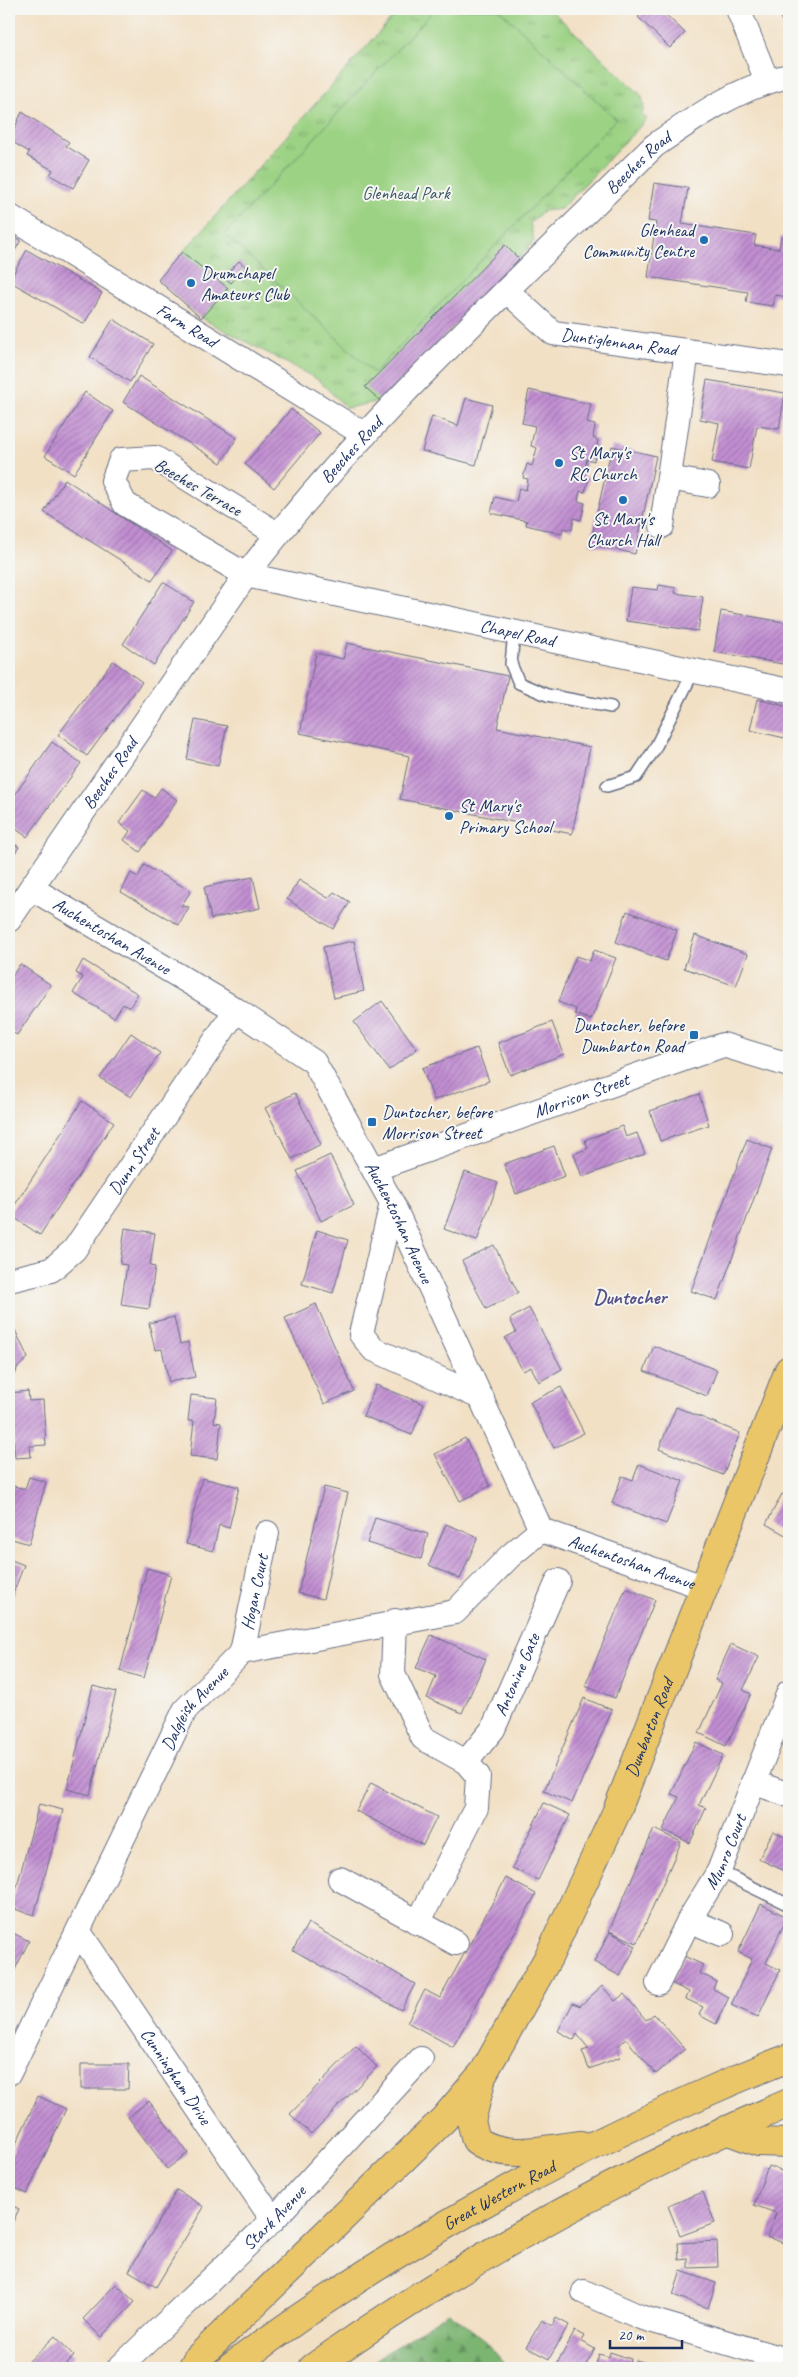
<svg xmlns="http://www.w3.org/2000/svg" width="798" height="2377" viewBox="0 0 798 2377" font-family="Caveat,sans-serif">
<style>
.grass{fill:url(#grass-tufts);stroke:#5b8070}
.forest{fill:url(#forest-firs);stroke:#4c7268}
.garden{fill:#9bd283;stroke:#5b8070}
.building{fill:url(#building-hatch)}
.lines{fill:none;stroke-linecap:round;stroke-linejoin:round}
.lane-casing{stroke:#666d82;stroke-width:14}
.street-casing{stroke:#666d82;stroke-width:26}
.primary-casing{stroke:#666d82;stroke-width:30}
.lane{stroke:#fff;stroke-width:11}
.street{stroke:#fff;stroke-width:24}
.primary{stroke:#ebc669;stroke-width:28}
.poi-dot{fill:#1f6fb2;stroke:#f6f6f2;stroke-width:2}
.labels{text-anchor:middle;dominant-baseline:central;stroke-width:4;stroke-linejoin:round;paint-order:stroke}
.street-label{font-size:18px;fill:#1b2f5e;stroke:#f6f6f2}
.park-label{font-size:18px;fill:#3b5867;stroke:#f6f6f2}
.poi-label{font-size:18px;fill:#1b2f5e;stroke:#f6f6f2;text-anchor:start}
.quarter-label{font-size:20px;font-weight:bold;fill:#555187;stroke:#f6f6f2}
</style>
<defs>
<pattern id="grass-tufts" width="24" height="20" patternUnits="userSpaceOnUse" patternTransform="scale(1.25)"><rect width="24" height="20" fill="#9bd283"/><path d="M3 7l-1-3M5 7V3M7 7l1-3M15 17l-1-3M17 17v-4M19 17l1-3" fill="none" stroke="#7eab6e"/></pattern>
<pattern id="forest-firs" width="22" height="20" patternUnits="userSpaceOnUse" patternTransform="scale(1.25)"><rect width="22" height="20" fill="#7cb471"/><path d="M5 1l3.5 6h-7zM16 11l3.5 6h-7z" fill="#659360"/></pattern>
<pattern id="building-hatch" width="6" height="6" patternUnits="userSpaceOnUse" patternTransform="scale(1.25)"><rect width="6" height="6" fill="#c28fd2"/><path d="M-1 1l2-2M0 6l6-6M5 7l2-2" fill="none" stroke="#9d75ae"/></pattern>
</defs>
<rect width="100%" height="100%" fill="#f6f6f2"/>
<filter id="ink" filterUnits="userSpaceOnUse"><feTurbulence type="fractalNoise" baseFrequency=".02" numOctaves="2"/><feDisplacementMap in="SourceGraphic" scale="10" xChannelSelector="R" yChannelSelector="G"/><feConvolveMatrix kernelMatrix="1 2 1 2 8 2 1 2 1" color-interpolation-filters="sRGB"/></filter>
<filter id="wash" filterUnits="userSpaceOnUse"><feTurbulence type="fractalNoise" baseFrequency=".0096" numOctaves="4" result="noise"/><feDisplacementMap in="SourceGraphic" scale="20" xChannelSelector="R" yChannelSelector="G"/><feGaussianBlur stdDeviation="1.12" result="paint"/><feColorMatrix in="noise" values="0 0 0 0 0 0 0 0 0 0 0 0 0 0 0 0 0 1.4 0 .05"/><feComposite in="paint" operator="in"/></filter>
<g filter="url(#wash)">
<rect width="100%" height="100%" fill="#f2e0c5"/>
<path class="grass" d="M400,9H550L642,96L644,110L641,114L647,119L561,209L543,211L530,223L534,241L519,259L381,401L347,408L317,379L201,318L158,280Z"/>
<path class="forest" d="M449,2312L481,2337L509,2368H363Z"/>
<path class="garden" d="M435,9H499L616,119L374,373L225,234Z"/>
<g id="blocks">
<path class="building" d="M646,9H660L685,33L670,48L638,17Z
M777,9H789V38Z
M22,112L69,142L66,146L89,160L73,188L50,175L53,170L27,156L29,152L9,140Z
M654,183L688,188L682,224L756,235L754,245L779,249L781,237L789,238V297L775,295L773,306L746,302L748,292L648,277L656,222L648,221Z
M9,233L21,240L9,261Z
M505,245L519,259L381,401L365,387Z
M27,250L102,293L84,324L9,281Z
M182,252L228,288L201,318L158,280Z
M239,261L246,267L231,283L224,277Z
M113,319L153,344L130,382L90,357Z
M139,376L237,438L221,463L123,402Z
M707,380L785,393L779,429L757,426L749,469L712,462L719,423L700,419Z
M529,390L591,404L587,423L595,425L593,438L598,440L594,461L587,459L583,476L589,478L585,492L580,491L578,501L585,503L581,520L574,518L572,530L563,528L562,534L526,525L527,521L491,513L495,497L516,502L519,488L526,490L528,479L523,478L527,464L532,466L537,448L531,446L535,426L522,423Z
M85,392L113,411L74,474L45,456Z
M466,398L492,405L476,465L422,451L432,416L458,426Z
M291,409L320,433L274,488L245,464Z
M612,446L656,456L635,554L590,544Z
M65,479L172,551L152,580L44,512Z
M163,582L194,602L154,665L123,644Z
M659,585L676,588L675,593L703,597L698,631L626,621L631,587L658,590Z
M721,611L789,623V665L714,652Z
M347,643L508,676L497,728L590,747L572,834L400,799L409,756L300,733L316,653L343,659Z
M113,661L142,682L87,756L58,735Z
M757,699L789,707V739L750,730Z
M195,720L227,726L218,766L187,759Z
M52,742L81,763L27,837L9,824V803Z
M161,788L177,800L140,852L124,840L130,831L119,823L143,790L154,798Z
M9,840L19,847L9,862Z
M144,865L191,891L181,906L189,907L179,925L121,892L131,873L138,877Z
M253,877L260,908L211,919L204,887Z
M299,880L328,898L334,892L350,902L333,929L287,899Z
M627,911L677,930L666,961L616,942Z
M695,935L748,954L736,986L684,968Z
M354,941L364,991L334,998L323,947Z
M594,950L616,958L591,1020L575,1014L576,1009L558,1002L576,956L590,961Z
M83,960L138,994L129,1008L123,1004L114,1018L73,993L83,977L76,973Z
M20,964L51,985L17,1035L9,1030V981Z
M382,1001L417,1049L389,1070L354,1022Z
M552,1022L564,1054L510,1075L498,1043Z
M131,1033L160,1053L131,1097L100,1078Z
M477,1048L489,1081L434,1100L422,1068Z
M295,1093L321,1144L292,1159L265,1108Z
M699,1094L709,1125L660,1141L650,1111Z
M82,1101L114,1122L40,1235L9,1214Z
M622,1126L626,1137L637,1133L645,1154L582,1177L574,1154L588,1148L585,1140Z
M747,1139L772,1149L717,1300L691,1291Z
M554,1146L565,1176L516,1194L504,1164Z
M330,1155L354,1205L321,1221L297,1171Z
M465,1172L498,1183L477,1241L444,1229Z
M125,1228L155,1233L150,1266L155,1267L149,1309L121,1305L127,1265L120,1264Z
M317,1230L348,1240L333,1293L302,1284Z
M494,1245L518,1293L486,1309L462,1261Z
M316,1304L354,1391L324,1404L285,1318Z
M529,1308L562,1369L539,1382L531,1367L523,1371L505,1338L516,1332L510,1319Z
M9,1317L28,1358L17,1368L16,1373L9,1377Z
M174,1317L180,1344L188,1342L195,1377L169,1382L162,1349L155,1350L149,1323Z
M654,1346L717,1370L707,1396L644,1371Z
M376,1385L424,1404L412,1435L363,1416Z
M561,1387L584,1433L554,1448L530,1402Z
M28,1391L29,1401L43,1400L46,1445L30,1446L31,1457L15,1458L10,1393Z
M191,1395L217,1398L214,1422L221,1423L217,1459L190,1456L194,1421H188Z
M676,1407L740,1433L723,1475L659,1449Z
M465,1438L490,1486L460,1501L435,1454Z
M639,1464L683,1481L666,1524L612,1503L622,1476L633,1480Z
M29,1477L46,1482L29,1544L9,1538L11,1527H9L10,1485L25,1489Z
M202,1478L239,1487L229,1528L219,1525L213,1551L186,1544Z
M324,1487L348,1493L323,1599L298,1593Z
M782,1494L789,1498V1537L766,1524Z
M375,1518L428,1534L421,1559L367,1543Z
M446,1524L478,1537L460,1579L429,1565Z
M9,1559L24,1565L9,1604Z
M147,1568L171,1575L144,1678L120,1671Z
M626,1588L655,1600L615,1698L585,1686Z
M431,1635L486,1659L462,1713L427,1698L436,1676L416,1668Z
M731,1644L759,1657L743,1690L751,1694L726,1746L699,1733L722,1683L715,1680Z
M93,1686L116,1692L90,1795L67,1789Z
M584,1698L612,1710L572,1803L544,1791Z
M696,1742L723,1755L699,1805L706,1808L690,1843L663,1830L679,1797L671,1794Z
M371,1783L437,1817L423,1845L356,1811Z
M544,1803L570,1815L538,1880L512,1868Z
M39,1804L63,1810L34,1915L11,1908Z
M654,1829L681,1842L637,1943L609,1931Z
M773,1831L789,1839V1873L759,1859Z
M506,1878L536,1894L453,2047L407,2022L425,1990L440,1998Z
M761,1904L787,1917L766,1963L780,1970L758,2017L731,2005L752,1959L738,1952Z
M308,1923L415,1984L401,2010L293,1950Z
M9,1931L29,1941L9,1982Z
M610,1932L636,1946L620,1976L594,1962Z
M684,1956L703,1965L699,1973L716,1981L713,1989L729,1997L716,2024L699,2015L703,2007L686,1999L689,1992L671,1983Z
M602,1986L615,2001L624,1994L646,2020L654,2014L685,2049L656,2074L626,2039L617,2047L620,2057L589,2069L582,2051L589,2049L577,2034L574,2040L558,2031L573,2003L580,2006Z
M356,2046L377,2067L311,2134L290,2114Z
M81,2064H129L128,2089H81Z
M38,2096L66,2109L27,2194L9,2185V2159Z
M149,2101L188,2153L167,2169L128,2117Z
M768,2166L789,2174V2245L767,2237L776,2213L754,2205Z
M177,2190L204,2207L156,2287L129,2271Z
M703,2192L715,2223L680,2236L668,2206Z
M9,2204L19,2209L9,2230Z
M717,2241L718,2267L688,2268V2259L679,2260L678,2243Z
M681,2271L716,2283L708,2308L673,2295Z
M116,2284L135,2302L101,2337L83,2319Z
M556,2318L569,2325L549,2359L526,2347L542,2320L552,2326Z
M575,2331L584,2336L581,2341L595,2349L584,2368H565L557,2364Z
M55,2336L74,2356L62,2368H22Z
M610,2352L631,2359L629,2368H595L599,2354L609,2357Z
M636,2360L667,2368H634Z"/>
</g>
</g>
<g filter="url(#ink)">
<use href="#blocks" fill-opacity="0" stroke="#666d82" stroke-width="1"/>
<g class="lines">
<g class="lane-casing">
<path id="lane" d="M514,632L511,664L519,683L547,695L611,707
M607,786L636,777L654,750L694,670
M719,1871L789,1905"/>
</g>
<g class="street-casing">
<g id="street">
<path d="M738,9L767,81"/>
<path id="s1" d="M9,216L365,435"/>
<path id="s2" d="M507,291L553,333L789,365"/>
<path d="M669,478L708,485"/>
<path d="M662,526L687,351"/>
<path id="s3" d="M277,534L155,458L121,460L113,481L125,504L246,575L789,691"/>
<path id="s4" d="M31,888L236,1010L314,1062L392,1203L541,1530L706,1588"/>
<path id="s5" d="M9,920L246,575C366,418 514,285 654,146C696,117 738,87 789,76"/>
<path id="s6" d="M374,1169L723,1045L789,1065"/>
<path d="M392,1203L361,1334L373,1349L482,1398"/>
<path id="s7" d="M9,1280L51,1270L74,1250L236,1010"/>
<path d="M395,1621L393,1674L423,1738L466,1762L478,1776L476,1808L418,1923"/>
<path id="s8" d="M242,1652L267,1533"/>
<path id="s9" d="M466,1762L493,1729L558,1581"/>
<path d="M753,1782L789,1795"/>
<path d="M340,1879L456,1943"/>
<path d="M689,1920L722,1934"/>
<path id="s10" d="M79,1932L273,2220"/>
<path id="s11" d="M658,1983L689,1920L719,1871L789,1692"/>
<path id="s12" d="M9,2073L185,1710L242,1652L455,1612L510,1556L541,1530"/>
<path d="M584,2292L640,2317L789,2361"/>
<path id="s13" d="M119,2368L273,2220L421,2059"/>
</g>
</g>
<g class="primary-casing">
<g id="primary">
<path d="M481,2081L471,2121L476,2140C505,2161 547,2149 581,2145"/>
<path d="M726,2130L758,2142L789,2143"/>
<path id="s14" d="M192,2368L197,2359L444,2119L484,2072L548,1958L616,1813L789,1370"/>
<path id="s15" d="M230,2368C352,2276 485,2197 623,2131C678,2105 733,2079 789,2058"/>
<path d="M313,2368C461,2262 622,2174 789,2103"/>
</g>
</g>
<use href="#lane" class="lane"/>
<use href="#street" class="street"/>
<use href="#primary" class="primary"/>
</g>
</g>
<g class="poi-dot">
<circle cx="704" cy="240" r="5"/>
<circle cx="191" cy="283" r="5"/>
<circle cx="559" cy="463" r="5"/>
<circle cx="623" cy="500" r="5"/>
<circle cx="449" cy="816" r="5"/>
<rect x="689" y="1030" width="10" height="10" rx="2.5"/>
<rect x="367" y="1117" width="10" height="10" rx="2.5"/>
</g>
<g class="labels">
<g class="street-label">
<text stroke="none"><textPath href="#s5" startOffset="988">Beeches Road</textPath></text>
<text stroke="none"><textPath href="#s1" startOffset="209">Farm Road</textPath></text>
<text stroke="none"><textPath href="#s2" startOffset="129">Duntiglennan Road</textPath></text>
<text stroke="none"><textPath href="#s5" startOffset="582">Beeches Road</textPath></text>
<text transform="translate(198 487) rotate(30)">Beeches Terrace</text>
<text stroke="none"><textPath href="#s3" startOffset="644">Chapel Road</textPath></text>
<text stroke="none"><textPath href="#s5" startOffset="178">Beeches Road</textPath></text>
<text stroke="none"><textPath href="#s4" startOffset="94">Auchentoshan Avenue</textPath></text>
<text stroke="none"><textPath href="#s6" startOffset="220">Morrison Street</textPath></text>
<text stroke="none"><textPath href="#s7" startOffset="181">Dunn Street</textPath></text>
<text stroke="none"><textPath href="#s4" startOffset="514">Auchentoshan Avenue</textPath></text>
<text stroke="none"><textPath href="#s4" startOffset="949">Auchentoshan Avenue</textPath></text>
<text stroke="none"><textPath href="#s8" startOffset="61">Hogan Court</textPath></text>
<text stroke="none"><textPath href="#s9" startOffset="102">Antonine Gate</textPath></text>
<text stroke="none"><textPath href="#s12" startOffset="410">Dalgleish Avenue</textPath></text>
<text stroke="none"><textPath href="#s14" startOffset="799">Dumbarton Road</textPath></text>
<text stroke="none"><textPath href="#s11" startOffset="148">Munro Court</textPath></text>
<text stroke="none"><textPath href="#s10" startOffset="174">Cunningham Drive</textPath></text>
<text stroke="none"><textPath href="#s15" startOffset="320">Great Western Road</textPath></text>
<text stroke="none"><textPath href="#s13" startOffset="216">Stark Avenue</textPath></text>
</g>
<g class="park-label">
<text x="406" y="193">Glenhead Park</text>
</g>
<g class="poi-label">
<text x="694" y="230" text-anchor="end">Glenhead<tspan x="694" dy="21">Community Centre</tspan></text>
<text x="201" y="273">Drumchapel<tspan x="201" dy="21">Amateurs Club</tspan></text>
<text x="569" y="453">St Mary's<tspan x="569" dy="21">RC Church</tspan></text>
<text x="623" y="519" text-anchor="middle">St Mary's<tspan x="623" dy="21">Church Hall</tspan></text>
<text x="459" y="806">St Mary's<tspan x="459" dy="21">Primary School</tspan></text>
<text x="684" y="1025" text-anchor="end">Duntocher, before<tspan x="684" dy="21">Dumbarton Road</tspan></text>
<text x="382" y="1112">Duntocher, before<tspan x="382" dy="21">Morrison Street</tspan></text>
</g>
<g class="quarter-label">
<text x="630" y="1297">Duntocher</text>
</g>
</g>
<rect width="798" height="2377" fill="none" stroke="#f6f6f2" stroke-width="30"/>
<path d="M610 2340v8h72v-8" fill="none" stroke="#1b2f5e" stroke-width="2.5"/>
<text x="618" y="2340" font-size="15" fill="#1b2f5e" stroke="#f6f6f2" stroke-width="4" paint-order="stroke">20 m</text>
</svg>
